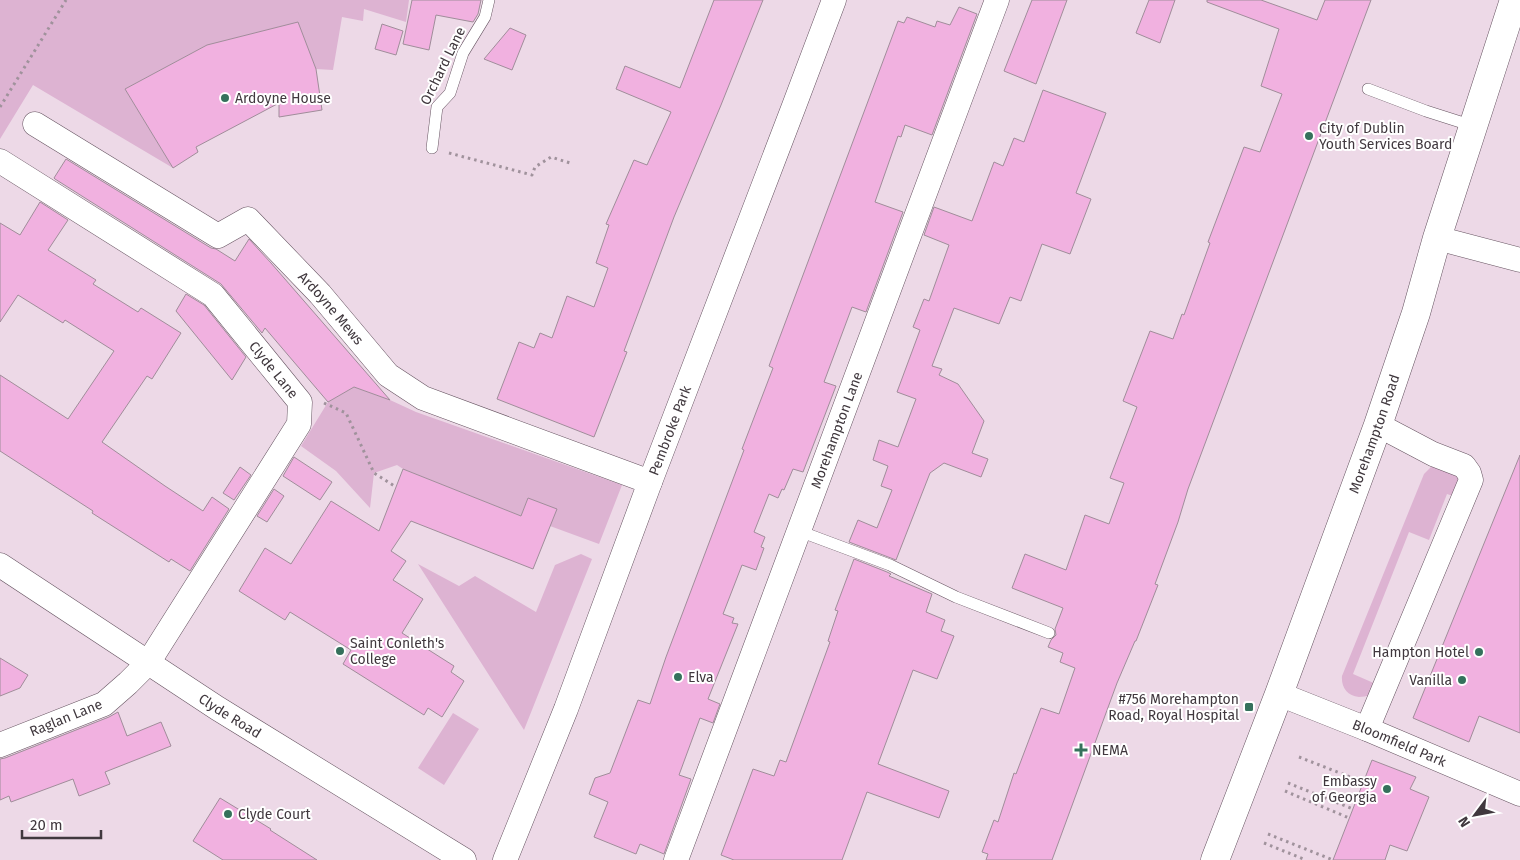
<svg xmlns="http://www.w3.org/2000/svg" width="1520" height="860" viewBox="0 0 1520 860" font-family="'Fira Sans',sans-serif">
<style>
.green{fill:#ddb3d2}
.building{fill:#f1b1e0;stroke:#a08d9a}
.lines{fill:none;stroke-linecap:round;stroke-linejoin:round}
.service-casing{stroke:#665461;stroke-width:12}
.minor-casing{stroke:#665461;stroke-width:25}
.secondary-casing{stroke:#665461;stroke-width:29}
.path{stroke:#a0929c;stroke-width:3;stroke-dasharray:2.5 4;stroke-linecap:butt}
.service{stroke:#fff;stroke-width:11}
.minor{stroke:#fff;stroke-width:24}
.secondary{stroke:#fff;stroke-width:28}
.poi-dot{fill:#35715c;stroke:#fff;stroke-width:2}
.labels{text-anchor:middle;dominant-baseline:central;stroke-width:4;stroke-linejoin:round;paint-order:stroke}
.street-label{font-size:14px;fill:#40383e;stroke:#fff}
.poi-label{font-size:14px;fill:#40383e;stroke:#fff;text-anchor:start}
</style>
<rect width="100%" height="100%" fill="#edd9e7"/>
<path class="green" d="M0,0H409L406,22L364,9L363,21L342,17L333,70L316,69L298,23L207,45L125,89L173,168L33,85L0,139Z
M354,387L390,400L416,412L622,485L599,544L550,526L556,509L528,498L521,516L403,469L397,465L374,473L370,508L336,471L301,446L328,402Z
M1432,466L1454,470L1459,479L1456,497L1447,494L1429,540L1409,532L1353,674L1376,684L1371,695C1367,696 1362,697 1359,697C1347,696 1341,687 1342,676L1424,474Z
M581,554L592,559L524,730L418,564L459,586L475,576L536,612L555,565Z
M453,713L479,729L444,785L418,768Z"/>
<path class="building" d="M412,0H481L478,14L473,22L436,15L429,50L403,44Z
M714,0H763L721,105L674,217L624,351L627,352L594,437L497,399L519,342L534,348L540,333L552,338L567,296L594,307L608,268L596,263L609,225L606,224L634,160L647,165L671,112L616,89L625,66L680,88Z
M1032,0H1067L1036,84L1004,71Z
M1149,0H1175L1160,43L1136,33Z
M1207,0H1261L1317,20L1325,0H1371L1188,489L1178,522L1155,584L1158,585L1136,641H1135L1117,683L1052,860H986L988,854L982,852L994,820L998,822L1014,773L1016,774L1041,708L1059,714L1075,668L1060,662L1063,653L1048,647L1051,640L1056,635L1055,629L1063,608L1012,588L1025,554L1066,570L1085,515L1109,524L1124,483L1110,478L1137,407L1123,401L1150,331L1173,339L1182,314L1184,315L1210,243L1208,242L1244,147L1260,152L1282,94L1261,86L1279,29L1207,2Z
M959,7L977,14L932,135L905,125L901,137L898,136L875,202L903,212L866,312L852,307L824,382L836,386L803,472L793,469L784,490L782,489L778,498L769,494L754,532L765,537L761,547L764,548L756,570L742,565L723,614L734,618L732,623L738,624L708,699L720,704L713,723L700,718L679,775L691,779L664,854L640,844L636,854L594,837L608,802L589,794L595,778L610,773L638,700L650,704L666,657L744,450L742,449L773,368L769,366L898,21L904,23L907,17L935,27L937,21L950,25Z
M298,22L316,69L322,110L279,117V103L196,147L198,152L173,168L125,89L207,45Z
M382,24L403,31L396,55L375,49Z
M510,28L526,35L512,70L484,59Z
M1043,90L1106,113L1076,193L1091,199L1070,254L1042,244L1021,301L1010,297L999,324L954,308L932,366L942,369L939,375L958,384L984,421L972,453L988,459L981,477L944,463L930,473L896,560L849,542L858,520L877,528L892,490L881,486L888,466L873,460L879,440L898,447L916,399L897,392L920,330L913,327L924,299L929,301L949,245L924,235L934,207L972,221L994,162L1003,166L1014,138L1024,142Z
M66,159L211,248L216,249L235,261L249,239L271,263L390,400L354,387L328,402L265,328L262,333L221,284L55,179L54,178Z
M40,202L68,220L48,250L96,280L93,284L138,312L141,308L181,333L152,379L147,376L102,442L165,486L203,511L212,497L229,509L190,571L171,559L169,562L92,513L93,511L0,451V375L68,419L114,351L65,320L63,323L18,295L0,322V223L20,235Z
M186,294L204,305L246,357L232,380L176,311Z
M1520,455V733L1479,716L1469,742L1413,718Z
M294,457L332,482L320,500L283,476Z
M240,467L251,475L234,500L223,493Z
M403,469L521,516L528,498L557,509L533,569L411,521L391,551L406,561L393,580L423,599L402,633L454,666L451,672L464,681L442,717L428,708L424,715L343,664L351,650L290,612L285,620L239,591L265,548L291,564L331,501L379,531Z
M274,489L284,496L267,522L257,516Z
M854,559L887,572L891,574L889,576L932,594L926,612L945,620L941,631L954,636L937,679L913,670L878,764L949,791L939,818L867,792L842,860H734L721,855L753,769L774,776L780,760L786,762L830,642L828,641L838,611L835,610Z
M0,658L28,675L20,688L0,696Z
M118,712L127,736L161,722L171,746L105,772L110,784L79,796L73,779L11,802L9,796L0,800V759L5,758L109,717Z
M1372,760L1416,777L1410,789L1429,797L1407,851L1390,845L1385,860H1333Z
M220,798L271,829L270,830L317,860H223L193,841Z"/>
<g class="lines">
<g class="service-casing">
<path id="service" d="M1368,89L1426,111L1473,126
M432,148L437,107L450,93L463,53L485,17L489,0
M799,531L890,565L956,597L1049,633"/>
</g>
<g class="minor-casing">
<g id="minor">
<path id="s1" d="M35,124L218,236L248,219L320,294L388,375L423,398L650,482"/>
<path id="s2" d="M0,161L213,295L300,402L299,424L148,663L128,683L104,704L0,745"/>
<path d="M1437,238L1520,260"/>
<path id="s3" d="M0,565L217,708L464,860"/>
<path id="s4" d="M1279,694L1367,729L1520,794"/>
<path d="M1367,729L1471,480L1469,473L1464,466L1433,454L1378,425"/>
<path id="s5" d="M505,860L566,709L650,482L794,106L834,0"/>
<path id="s6" d="M676,860L997,0"/>
</g>
</g>
<g class="secondary-casing">
<g id="secondary">
<path id="s7" d="M1215,860L1279,694L1378,425L1416,313L1437,238L1514,0"/>
</g>
</g>
<path class="path" d="M0,107L66,0
M449,153L532,175L535,167L551,157L570,163
M324,403L346,413L374,473L396,487
M1299,757L1363,782
M1288,783L1353,809
M1285,791L1349,818
M1268,834L1333,860
M1264,843L1306,860"/>
<use href="#service" class="service"/>
<use href="#minor" class="minor"/>
<use href="#secondary" class="secondary"/>
</g>
<g class="poi-dot">
<circle cx="225" cy="98" r="5"/>
<circle cx="1309" cy="136" r="5"/>
<circle cx="340" cy="651" r="5"/>
<circle cx="1479" cy="652" r="5"/>
<circle cx="678" cy="677" r="5"/>
<circle cx="1462" cy="680" r="5"/>
<rect x="1244" y="702" width="10" height="10" rx="2.5"/>
<path d="M1078.5 742.5h5v5h5v5h-5v5h-5v-5h-5v-5h5z"/>
<circle cx="1387" cy="789" r="5"/>
<circle cx="228" cy="814" r="5"/>
</g>
<g class="labels">
<g class="street-label">
<text transform="translate(443 66) rotate(-64)">Orchard Lane</text>
<text stroke="none"><textPath href="#s1" startOffset="371">Ardoyne Mews</textPath></text>
<text stroke="none"><textPath href="#s2" startOffset="348">Clyde Lane</textPath></text>
<text stroke="none"><textPath href="#s5" startOffset="460">Pembroke Park</textPath></text>
<text stroke="none"><textPath href="#s6" startOffset="459">Morehampton Lane</textPath></text>
<text stroke="none"><textPath href="#s7" startOffset="455">Morehampton Road</textPath></text>
<text stroke="none"><textPath href="#s3" startOffset="275">Clyde Road</textPath></text>
<text transform="translate(66 718) rotate(-22)">Raglan Lane</text>
<text stroke="none"><textPath href="#s4" startOffset="130">Bloomfield Park</textPath></text>
</g>
<g class="poi-label">
<text x="235" y="98">Ardoyne House</text>
<text x="1319" y="128">City of Dublin<tspan x="1319" dy="16">Youth Services Board</tspan></text>
<text x="350" y="643">Saint Conleth's<tspan x="350" dy="16">College</tspan></text>
<text x="1469" y="652" text-anchor="end">Hampton Hotel</text>
<text x="688" y="677">Elva</text>
<text x="1452" y="680" text-anchor="end">Vanilla</text>
<text x="1239" y="699" text-anchor="end">#756 Morehampton<tspan x="1239" dy="16">Road, Royal Hospital</tspan></text>
<text x="1092" y="750">NEMA</text>
<text x="1377" y="781" text-anchor="end">Embassy<tspan x="1377" dy="16">of Georgia</tspan></text>
<text x="238" y="814">Clyde Court</text>
</g>
</g>
<g transform="translate(1475 815) rotate(238)" stroke="#ffffff" stroke-width="4" paint-order="stroke">
<path d="M0-4L9 19L0 12L-9 19Z" fill="#40383e"/>
<text y="-8" font-size="14" font-weight="bold" text-anchor="middle" fill="#40383e">N</text>
</g>
<path d="M22 830v8h79v-8" fill="none" stroke="#40383e" stroke-width="2.5"/>
<text x="30" y="830" font-size="15" fill="#40383e" stroke="#ffffff" stroke-width="4" paint-order="stroke">20 m</text>
</svg>
